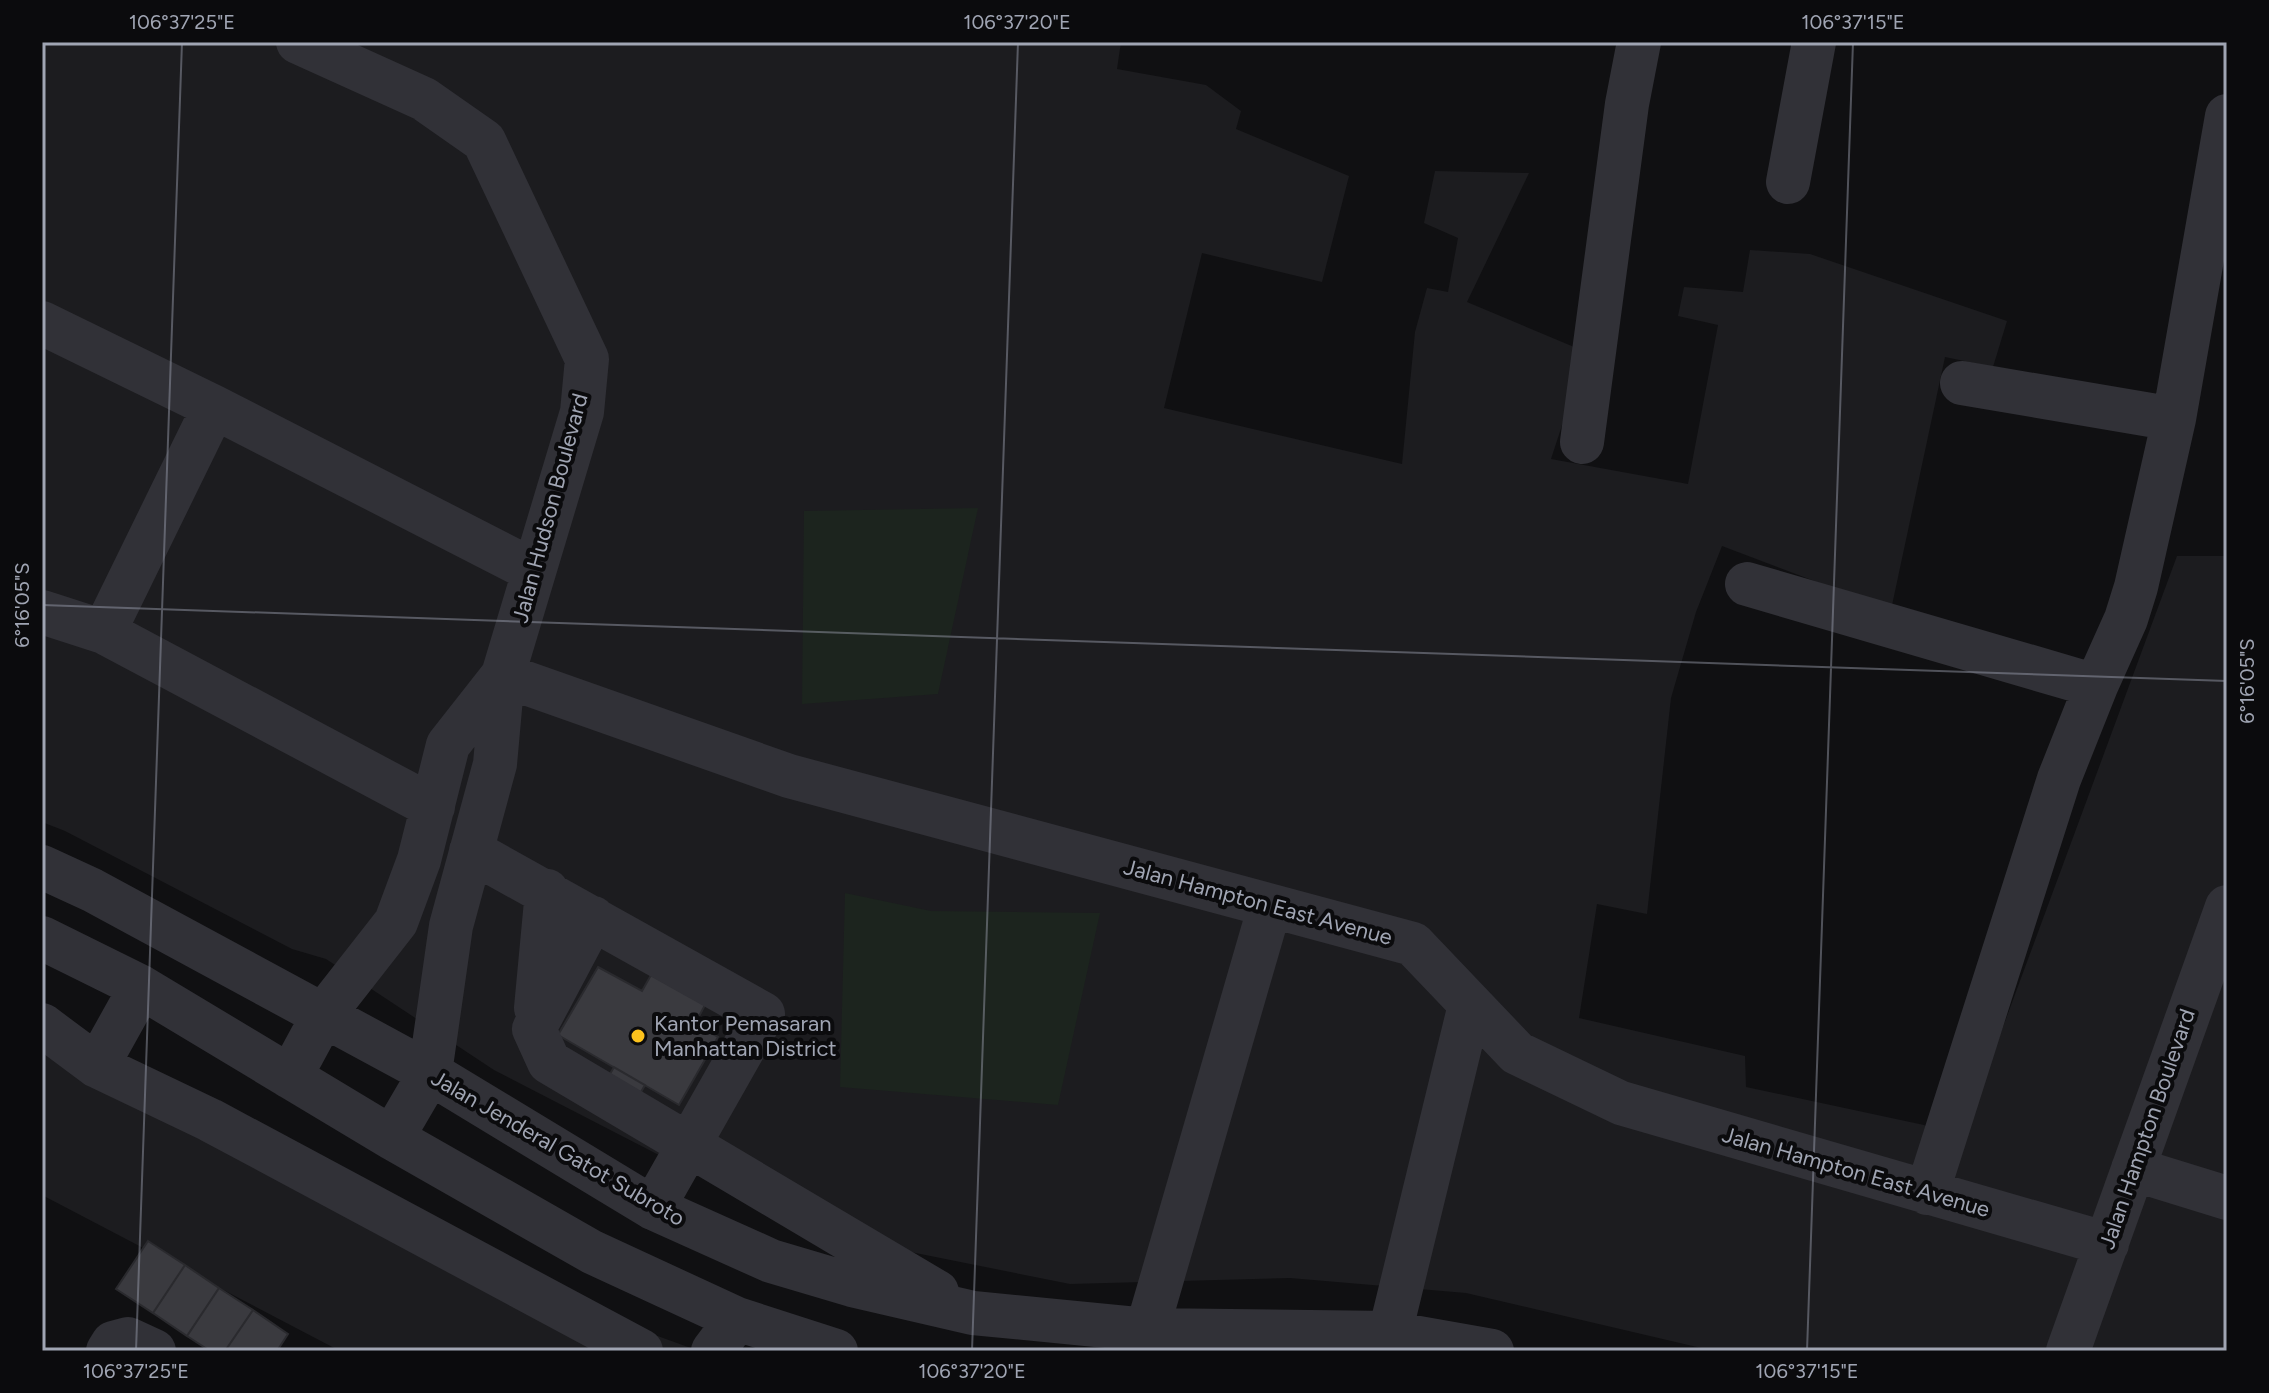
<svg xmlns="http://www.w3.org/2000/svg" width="2269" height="1393" viewBox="0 0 2269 1393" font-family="Figtree,sans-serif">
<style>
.built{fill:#1c1c1f}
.green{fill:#1c241e}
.building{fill:#3a3a3f;stroke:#2a2a2e;stroke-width:2}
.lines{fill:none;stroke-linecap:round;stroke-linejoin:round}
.minor{stroke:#313137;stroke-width:44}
.ticks{fill:none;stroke:#a0a5b3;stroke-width:2;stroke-opacity:0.45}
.poi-dot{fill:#fcc21d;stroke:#0b0b0d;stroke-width:3}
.labels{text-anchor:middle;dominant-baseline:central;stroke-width:8;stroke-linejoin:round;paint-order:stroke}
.street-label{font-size:22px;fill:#a0a5b3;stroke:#0b0b0d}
.poi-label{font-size:22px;fill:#a0a5b3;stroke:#0b0b0d;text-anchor:start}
.neatline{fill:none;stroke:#a0a5b3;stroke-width:3}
.ticks-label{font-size:20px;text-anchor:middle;fill:#a0a5b3}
</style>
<rect width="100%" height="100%" fill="#101012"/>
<path class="built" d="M42,42H1121L1117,69L1206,85L1241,111L1236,129L1349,176L1322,282L1202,253L1164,408L1402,464L1415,332L1427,288L1448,292L1458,238L1424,223L1435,171L1529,173L1467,302L1586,352L1551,459L1688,484L1718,325L1678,316L1684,287L1743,292L1750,250L1810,254L2007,321L1993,367L1945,357L1891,610L1722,546L1696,612L1671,698L1647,914L1597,904L1579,1018L1745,1056L1746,1087L1924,1125L1959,1146L2177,556H2227V1351H1714L1466,1293L1290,1278L1070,1284L806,1231L494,1070L326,959L292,949L65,831L42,822Z
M42,1012L608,1318L699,1351H340L42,1195Z"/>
<path class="green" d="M978,508L938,694L802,704L804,511Z
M845,893L931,911L1100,913L1058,1105L840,1087Z"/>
<path class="building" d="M598,967L642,991L651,975L705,1005L695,1024L718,1037L679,1105L558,1035Z
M614,1067L645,1085L626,1118L595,1100Z
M148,1241L185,1265L153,1313L116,1289Z
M185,1265L219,1288L187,1336L153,1313Z
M219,1288L253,1310L225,1351H210L187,1336Z
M253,1310L288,1334L277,1351H225Z"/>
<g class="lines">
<path class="minor" d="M298,42L424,99L484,141L587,359L582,412L503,675L495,764L451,926L430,1073L392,1138
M1788,182L1814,42
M42,323L214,407L534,571
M1962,383L2174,419
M1582,442L1627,104L1639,42
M1747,584L2096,686
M42,612L104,632L433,807
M104,632L214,407
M503,675L789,776L1413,944L1517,1053L1621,1103L2107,1244
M471,851L763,1014L653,1208
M42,867L92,890L430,1073L653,1208L771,1261L852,1285L973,1313L1147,1330L1390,1333L1492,1351
M593,918L534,1029L549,1062L937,1292
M42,938L141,987L392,1138L592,1252L737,1319L836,1351
M536,1008L547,891
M42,1025L97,1066L210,1120L641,1351
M97,1066L141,987
M290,1077L324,1014L396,922L419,860L448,745L503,675
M2133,1169L2227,1198
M1927,1193L2059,779L2096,686L2126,619L2136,587L2174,419L2227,116
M1147,1330L1270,906
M1390,1333L1470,1005
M108,1351L113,1343L128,1339L154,1351
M713,1351L737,1319
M2068,1351L2227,907"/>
</g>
<path class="ticks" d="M42,605L2227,681M136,1351L182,42M972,1351L1018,42M1807,1351L1853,42"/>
<circle class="poi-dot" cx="638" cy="1036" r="8"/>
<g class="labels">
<g class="street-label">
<text transform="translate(550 508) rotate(-75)">Jalan Hudson Boulevard</text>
<text transform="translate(1258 902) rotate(15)">Jalan Hampton East Avenue</text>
<text transform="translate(2147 1129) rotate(-71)">Jalan Hampton Boulevard</text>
<text transform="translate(558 1148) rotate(30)">Jalan Jenderal Gatot Subroto</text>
<text transform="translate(1856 1172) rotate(16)">Jalan Hampton East Avenue</text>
</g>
<g class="poi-label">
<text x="654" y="1023">Kantor Pemasaran<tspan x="654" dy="25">Manhattan District</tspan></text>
</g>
</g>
<rect width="2269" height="1393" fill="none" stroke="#0b0b0d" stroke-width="88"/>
<rect x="44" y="44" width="2181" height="1305" class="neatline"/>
<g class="ticks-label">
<text x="182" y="29">106°37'25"E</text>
<text x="1017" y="29">106°37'20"E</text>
<text x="1853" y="29">106°37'15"E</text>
<text transform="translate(22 605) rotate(-90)" y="7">6°16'05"S</text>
<text transform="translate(2247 681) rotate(-90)" y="7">6°16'05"S</text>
<text x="136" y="1378">106°37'25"E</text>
<text x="972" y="1378">106°37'20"E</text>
<text x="1807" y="1378">106°37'15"E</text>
</g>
</svg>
